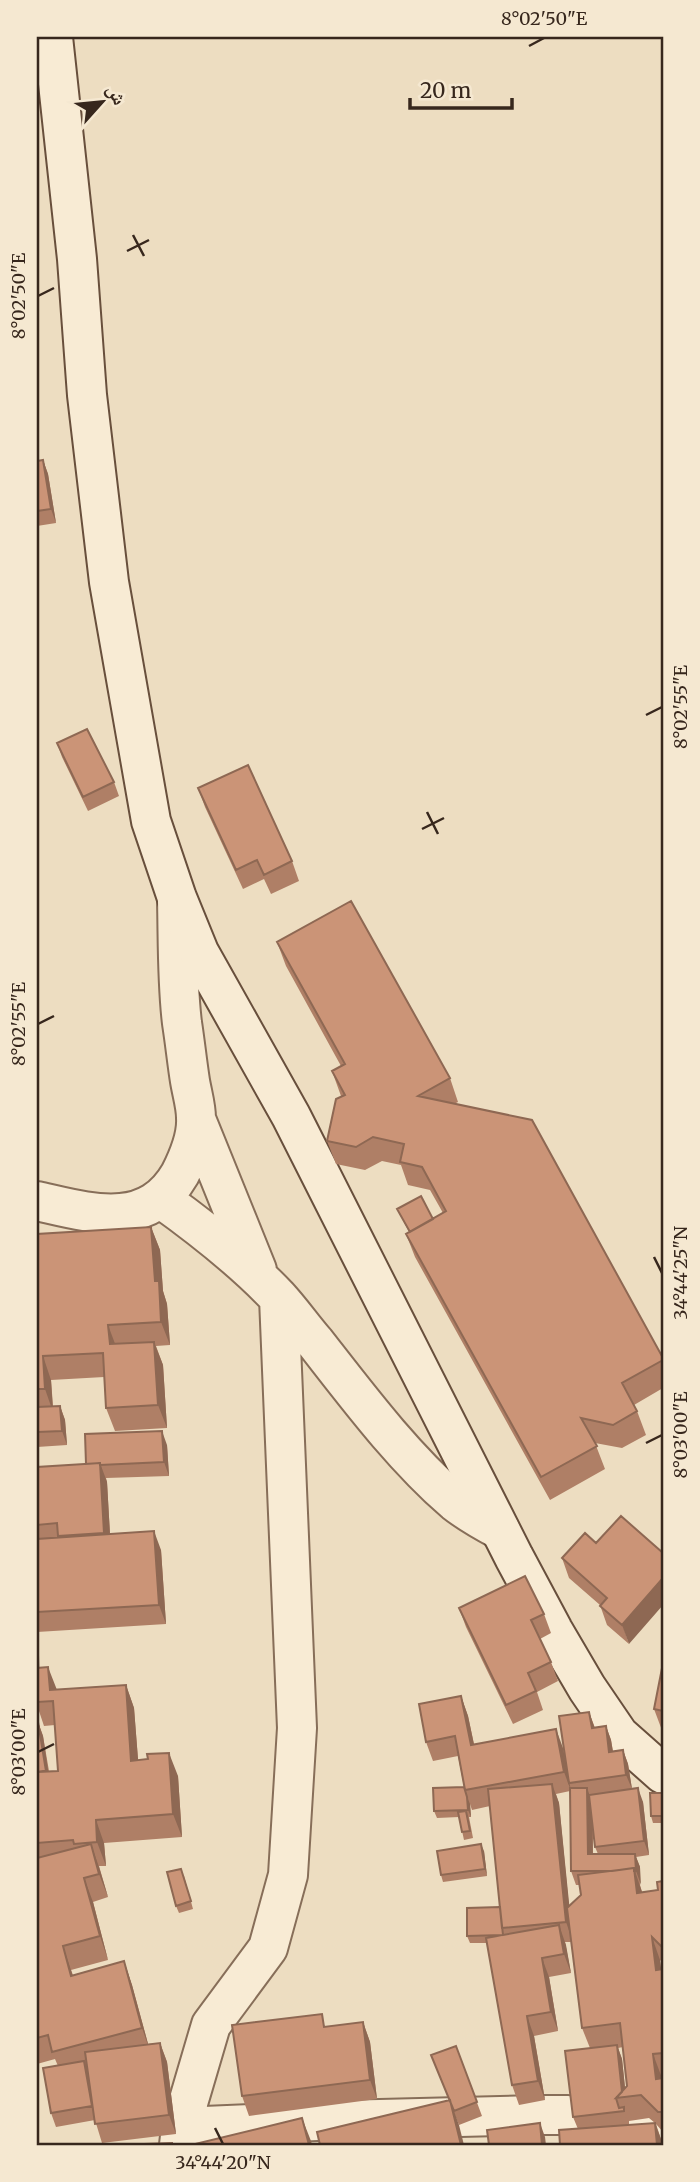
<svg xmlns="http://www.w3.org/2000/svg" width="700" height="2182" viewBox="0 0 700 2182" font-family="Merriweather,'Noto Naskh Arabic',serif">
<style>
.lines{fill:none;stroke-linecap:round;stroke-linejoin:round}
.street-casing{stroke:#876e59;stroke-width:42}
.secondary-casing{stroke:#684f3c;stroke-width:42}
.street{stroke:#f8ebd4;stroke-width:38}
.secondary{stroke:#f8ebd4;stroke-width:38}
.wall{fill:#af7f66;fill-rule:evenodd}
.shaded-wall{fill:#8e6853}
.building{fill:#cb9477;stroke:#8e6853;stroke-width:2}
.ticks{fill:none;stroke:#37271d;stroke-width:2.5}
.neatline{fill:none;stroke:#37271d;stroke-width:2.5}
.ticks-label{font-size:18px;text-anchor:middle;fill:#37271d}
</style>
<rect width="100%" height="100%" fill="#edddc1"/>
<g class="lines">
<g class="street-casing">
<path id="street" d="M196,1119L257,1270
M160,1198C202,1228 242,1259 278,1297C291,1311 302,1327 315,1342C358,1397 402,1456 455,1502C469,1513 485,1522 500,1530
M37,1201C90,1213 147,1231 180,1174C188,1158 197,1135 196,1118C196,1106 192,1093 190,1081C187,1062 185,1042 182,1023C177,982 178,941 177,901
M181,2127L340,2120L536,2115H566L663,2124
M179,2145L181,2127L211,2025L268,1948L288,1875L297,1728L279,1298"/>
</g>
<g class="secondary-casing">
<path id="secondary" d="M53,37L77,259L87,395L109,582L151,821L177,898L199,952L291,1116L514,1557L553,1630L587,1688L619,1735L663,1774"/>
</g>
<use href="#street" class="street"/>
<use href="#secondary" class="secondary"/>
</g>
<path class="wall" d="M43,460L48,474L56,523L37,526V461Z
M57,743L114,782L119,796L88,811L62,757Z
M198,788L292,861L299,881L271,894L264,879L243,889L205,807Z
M277,942L450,1078L458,1102L454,1104L663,1358V1388L634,1405L637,1411L646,1435L622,1448L595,1443L605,1469L550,1500L415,1257L406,1234L409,1232L397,1209L433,1219L443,1213L430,1190L408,1185L401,1165L382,1161L365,1170L336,1164L327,1141L341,1096L332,1071L341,1066L286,966Z
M151,1227L160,1250L163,1291L167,1304L170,1345L156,1346L163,1365L167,1428L115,1431L106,1408L104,1377L51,1380L53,1406H60L65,1420L67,1445L37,1447V1234Z
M167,1445L169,1476L106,1478L107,1482L110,1534L161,1550L166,1624L37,1632V1467L86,1464Z
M596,1543L629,1644L607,1625L600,1605L569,1578L562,1558Z
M459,1608L544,1614L551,1633L540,1639L551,1662L558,1681L537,1692L543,1710L513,1724L466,1627Z
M37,1650L39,1655V1667L56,1690L126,1685L134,1708L138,1760L178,1776L182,1837L104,1843L106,1866H99L108,1897L93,1902L108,1960L71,1970L73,1975L124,1961L132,1985L148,2044L160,2043L167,2062L176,2134L102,2143L95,2120L56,2127L51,2113L58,2066L55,2059L37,2064V1722H38L43,1736L49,1771H58L55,1725L44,1726L37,1705Z
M663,1663V1733L654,1709Z
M461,1696L468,1716L474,1744L563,1748L567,1768L589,1712L595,1728L606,1726L611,1740L613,1751L623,1750L628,1764L632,1789L643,1802L649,1855L636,1857L640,1867V1885L642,1892L658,1890L663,1881V1963L660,1960L661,1970L663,1969V2132L656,2124L663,2145H560L578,2129L573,2117L590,2048L582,2028L572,1942H565L571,1973L549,1977L558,2031L534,2036L545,2100L519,2105L512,2085L487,1943H470L467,1936L500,1907L490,1806L472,1810L470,1804L471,1817H469L473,1838L464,1840L459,1817L437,1818L434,1811L464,1787L458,1756L433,1761L426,1742ZM570,1791L571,1871L576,1885H579L581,1895L569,1907L559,1803L556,1794ZM593,1829L595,1847L598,1854H593ZM623,2047L627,2086L625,2088L622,2059L618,2048ZM649,2118L655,2123L629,2125V2121Z
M663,1793V1823H653L651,1816Z
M484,1851L487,1876L443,1882L441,1875Z
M184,1876L193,1909L179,1913L176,1906Z
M363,2022L370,2042L377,2099L249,2116L242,2096L327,2027Z
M456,2046L482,2116L459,2125L449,2101Z"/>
<path class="shaded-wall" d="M43,460L48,474L56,523L51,509Z
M151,1227L160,1250L163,1291L167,1304L170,1345L161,1322L155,1281Z
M108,1325L117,1349L110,1344Z
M154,1342L163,1365L167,1428L158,1405Z
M43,1356L51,1380L53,1412L45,1389Z
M60,1406L65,1420L67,1445L62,1431Z
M162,1431L167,1445L169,1476L164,1462Z
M100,1463L107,1482L111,1552L104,1533Z
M154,1531L161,1550L166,1624L159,1605Z
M663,1578V1605L629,1644L622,1625Z
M37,1650L39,1655L40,1693L37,1685Z
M48,1667L57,1690H50Z
M126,1685L134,1708L140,1784L131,1761Z
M461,1696L468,1716L478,1764L471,1745Z
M589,1712L594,1726L597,1742L592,1728Z
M38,1722L43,1736L51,1790L46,1776Z
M606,1726L611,1740L615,1766L609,1752Z
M556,1729L563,1748L571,1791L564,1772Z
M623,1750L628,1764L632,1789L626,1775Z
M169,1753L178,1776L182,1837L173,1814Z
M552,1784L559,1803L573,1942L566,1922Z
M587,1788L592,1802L593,1868L588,1854Z
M638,1788L643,1802L649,1855L644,1841Z
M467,1797L470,1804L471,1817L468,1810Z
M96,1820L104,1843L106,1866L97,1842Z
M91,1844L99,1867L108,1897L99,1874Z
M481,1844L484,1851L487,1876L485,1869Z
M635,1854L640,1867L641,1885L636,1871Z
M634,1868L642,1892L645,1916L637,1893Z
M84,1878L93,1902L108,1960L100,1936Z
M559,1925L566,1945L571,1973L564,1954Z
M652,1937L660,1960L663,1984L656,1970Z
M63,1946L71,1970L79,1999L71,1976Z
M542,1958L549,1977L558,2031L551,2012Z
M124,1961L132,1985L150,2051L142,2028Z
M527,2016L534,2036L545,2100L538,2081Z
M363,2022L370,2042L377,2099L370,2080Z
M160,2043L167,2062L176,2134L169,2115Z
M617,2045L622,2059L626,2097H623Z
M653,2054L662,2078L656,2079Z
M84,2061L89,2075L92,2106Z
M450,2100L459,2125L464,2145H461Z
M302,2118L311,2141L312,2145H309Z
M540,2123L545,2137L546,2145H542Z
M655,2123L662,2142L663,2145H657Z"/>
<path class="building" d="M43,460L51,509L37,511V461Z
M87,729L114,782L83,797L57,743Z
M248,765L292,861L264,875L257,860L236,870L198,788Z
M351,901L450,1078L418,1096L532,1120L663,1358V1360L622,1383L637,1411L613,1425L581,1418L597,1446L541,1477L406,1234L446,1211L422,1167L400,1162L404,1144L373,1137L356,1147L327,1141L336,1099L345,1095L332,1071L345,1064L277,942Z
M421,1196L433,1219L410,1232L397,1209Z
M151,1227L155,1281H159L161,1322L108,1325L110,1344L154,1342L158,1405L106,1408L103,1353L43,1356L45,1389H37V1234Z
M60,1406L62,1431L37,1432V1407Z
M162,1431L164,1462L100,1465V1463L86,1464L85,1434Z
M100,1463L104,1533L58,1536L57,1523L37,1525V1467Z
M621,1516L663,1553V1578L622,1625L600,1606L607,1598L562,1558L585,1533L596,1543Z
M154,1531L159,1605L37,1612V1539Z
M525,1576L544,1614L531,1620L551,1662L528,1673L536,1691L506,1705L459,1608Z
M663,1663V1711L654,1709Z
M48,1667L50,1690L126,1685L131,1761L148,1759L147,1754L169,1753L173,1814L96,1820L97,1842L74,1844L73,1840L37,1843V1772L58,1771L53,1701L37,1702V1668Z
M461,1696L471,1745L556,1729L564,1772L465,1790L455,1736L426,1742L419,1704Z
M589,1712L592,1728L606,1726L609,1752L623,1750L626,1775L569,1783L559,1716Z
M37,1722H38L46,1771L37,1772Z
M552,1784L566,1922L502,1928L488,1789Z
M464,1787L467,1797L468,1810L434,1811L433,1788Z
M570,1788H587L588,1854H635L636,1871H634V1868L612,1871H571Z
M638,1788L644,1841L595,1847L589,1795Z
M650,1793H663V1816H651Z
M466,1811L470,1831L462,1832L458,1812Z
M91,1844L99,1874L84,1878L100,1936L63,1946L71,1976L124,1961L142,2028L52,2052L48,2035L37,2038V1858Z
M481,1844L485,1869L441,1875L437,1851Z
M634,1868L637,1893L658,1890L657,1882L663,1881V1948L652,1937L656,1970L663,1969V2053L653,2054L656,2079L663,2078V2112H658L641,2095L616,2098L627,2086L620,2023L582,2028L567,1908L581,1895L578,1875Z
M181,1869L191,1901L176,1906L167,1872Z
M500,1907L503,1935L467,1936V1908Z
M559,1925L564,1954L542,1958L551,2012L527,2016L538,2081L512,2085L486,1938Z
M322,2014L324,2027L363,2022L370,2080L242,2096L232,2025Z
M160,2043L169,2115L95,2124L85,2052Z
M617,2045L622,2092L616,2098L619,2108L624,2107V2111L573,2117L565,2051Z
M456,2046L477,2102L454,2111L431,2055Z
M84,2061L92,2106L51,2113L43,2068Z
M450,2100L461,2145H320L317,2132Z
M302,2118L309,2145H195V2144Z
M540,2123L542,2145H489L487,2130Z
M655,2123L657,2145H560L559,2130Z
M172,2143V2145H115Z"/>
<path class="ticks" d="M529,46L544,38M133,235L144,256M127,251L149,240M38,296L54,288M646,715L662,707M427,812L438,834M422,829L444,818M38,1024L54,1016M654,1257L662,1273M646,1443L662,1435M38,1752L54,1744M215,2128L223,2144"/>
<rect width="700" height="2182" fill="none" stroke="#f5e8d1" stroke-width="77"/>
<g transform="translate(102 102) rotate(63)" stroke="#f5e8d1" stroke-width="5" paint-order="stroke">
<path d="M0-5L12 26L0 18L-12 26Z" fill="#37271d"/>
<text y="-10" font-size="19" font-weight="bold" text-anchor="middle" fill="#37271d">ش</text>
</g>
<path d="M410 98v10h102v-10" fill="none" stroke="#37271d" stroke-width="3.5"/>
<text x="420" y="98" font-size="21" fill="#37271d" stroke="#f5e8d1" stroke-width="5" paint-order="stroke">20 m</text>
<rect x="38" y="38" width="624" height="2106" class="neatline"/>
<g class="ticks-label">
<text x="544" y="25">8°02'50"E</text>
<text transform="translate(19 296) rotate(-90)" y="6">8°02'50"E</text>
<text transform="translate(681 707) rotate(-90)" y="6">8°02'55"E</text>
<text transform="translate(19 1024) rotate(-90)" y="6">8°02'55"E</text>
<text transform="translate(681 1273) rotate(-90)" y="6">34°44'25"N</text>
<text transform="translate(681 1435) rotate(-90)" y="6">8°03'00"E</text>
<text transform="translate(19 1752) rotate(-90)" y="6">8°03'00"E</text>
<text x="223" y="2169">34°44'20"N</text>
</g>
</svg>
